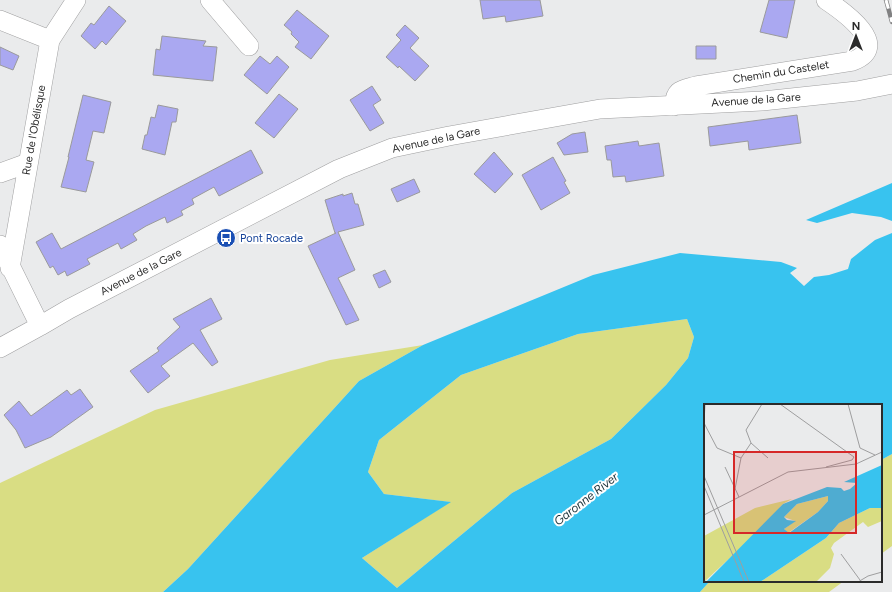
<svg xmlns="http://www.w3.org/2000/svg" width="892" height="592" viewBox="0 0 892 592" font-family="Figtree,sans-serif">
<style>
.green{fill:#d9dd83}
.water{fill:#38c3ef;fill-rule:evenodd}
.building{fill:#aaa8f1;stroke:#9a9a9b}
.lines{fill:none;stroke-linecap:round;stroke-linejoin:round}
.minor-casing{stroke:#9f9fa0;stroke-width:20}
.minor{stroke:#fff;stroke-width:19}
.rail-casing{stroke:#818182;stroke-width:4.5}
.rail{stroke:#fff;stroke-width:3;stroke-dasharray:9;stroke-linecap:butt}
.labels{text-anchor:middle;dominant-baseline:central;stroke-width:4;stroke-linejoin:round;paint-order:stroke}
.street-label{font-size:11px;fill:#2b2b2b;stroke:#fff}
.transit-label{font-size:11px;fill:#164399;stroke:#fff;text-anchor:start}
.water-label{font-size:12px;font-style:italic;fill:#1b323a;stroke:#fff}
.inset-road{fill:none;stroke:#9e9e9f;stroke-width:1}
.view{fill:#d62828;fill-opacity:0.15;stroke:#d62828;stroke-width:2}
.inset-edge{fill:none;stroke:#2b2b2b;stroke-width:2}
</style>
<rect width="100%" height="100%" fill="#eaebec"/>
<path class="green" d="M687,319L694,337L688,358L666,385L611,439L512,493L397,588L362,558L450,502L384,494L368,472L379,440L461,375L578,334Z
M423,345L359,381L188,569L163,592H0V483L155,410L330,360Z
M892,454V546L881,554V460Z
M710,581H844L829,592H700Z"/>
<path class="water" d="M892,183V221L881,217L852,213L817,223L806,220Z
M892,233V454L881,460V405H705V581H710L700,592H163L188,569L359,381L423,345L593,275L680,253L781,262L797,268L790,273L804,286L814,277L829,275L848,269L851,259L875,240ZM687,319L694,337L688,358L666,385L611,439L512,493L397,588L362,558L451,502L384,494L368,472L379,440L461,375L578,334Z"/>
<path class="building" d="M480,0H540L543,16L506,22L505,16L483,19Z
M769,0H795L787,38L760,32Z
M109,6L126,21L106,45L102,41L95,49L81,36L91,23L94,25Z
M297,10L329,36L311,59L295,47L299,42L291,34L292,32L284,25Z
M405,25L419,38L410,48L429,66L415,81L399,66L398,68L386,57L401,40L396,35Z
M162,36L206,41L203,46L217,47L213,81L153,75L156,49L160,50Z
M696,46H716V59H696Z
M0,47L19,56L13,70L0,65Z
M260,56L270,64L277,56L289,67L267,94L244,75Z
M372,86L381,100L373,105L384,123L370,131L350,100Z
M279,94L298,109L274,138L255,123Z
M83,95L111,102L104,133L93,131L86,160L94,162L86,192L61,187L69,157H68Z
M158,105L178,109L176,122H172L165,155L142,149L145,135H147L151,117L155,118Z
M797,115L801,143L749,150L748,141L710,146L708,127Z
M585,132L588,152L564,155L557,143L572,134Z
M638,141L639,146L659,143L664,176L626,182L625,176L613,177L611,160H607L605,146Z
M251,150L263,173L219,196L214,187L192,199L194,204L181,211L183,215L167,223L165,217L146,226L133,234L137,240L121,249L118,243L87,259L90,264L67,276L65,271L58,275L53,266L50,268L36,242L52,233L61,249Z
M494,152L513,174L495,193L474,174Z
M553,157L566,181L564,182L570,193L541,210L522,175Z
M414,179L420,192L397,202L391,189Z
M352,193L355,204H358L364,225L338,232L355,270L338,278L359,320L346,325L308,246L336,233H335L325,200L343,194V196Z
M385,270L391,282L379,288L373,275Z
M211,298L222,319L200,330L218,362L212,366L193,343L161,366L170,376L148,393L130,371L159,351L157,348L180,327L173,319Z
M80,389L93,407L51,437L25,448L16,430L4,415L19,401L31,416L67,390L71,395Z"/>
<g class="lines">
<g class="minor-casing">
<path id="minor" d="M210,0L249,46
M0,20L50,40
M674,106C675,89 682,90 696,86L853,61C892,46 844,12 826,0
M0,173L28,163
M0,245L40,326
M10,268L50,40L76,0
M0,348L40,326L69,309L339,169L392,148L449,136L600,109L762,101L857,91L892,84"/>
</g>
<use href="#minor" class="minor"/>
<g class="rail-casing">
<path id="rail" d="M886,0L892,22"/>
</g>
<use href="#rail" class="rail"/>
</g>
<defs>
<g id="bus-disc" transform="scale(1)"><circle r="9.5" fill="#1a4fb4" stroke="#fff"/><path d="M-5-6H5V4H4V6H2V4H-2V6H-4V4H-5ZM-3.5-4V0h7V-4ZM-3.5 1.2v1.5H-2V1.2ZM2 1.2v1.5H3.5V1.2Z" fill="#fff"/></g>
</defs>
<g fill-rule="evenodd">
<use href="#bus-disc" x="226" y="238"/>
</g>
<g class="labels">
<g class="street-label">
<text transform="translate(781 72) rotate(-9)">Chemin du Castelet</text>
<text transform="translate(756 100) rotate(-4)">Avenue de la Gare</text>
<text transform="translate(34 130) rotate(-80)">Rue de l'Obélisque</text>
<text transform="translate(436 140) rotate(-12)">Avenue de la Gare</text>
<text transform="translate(141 272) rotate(-27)">Avenue de la Gare</text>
</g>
<g class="transit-label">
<text x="240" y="238">Pont Rocade</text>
</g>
<g class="water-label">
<text transform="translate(586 499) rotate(-38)">Garonne River</text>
</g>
</g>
<g transform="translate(704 404)">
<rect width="178" height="178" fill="#eaebec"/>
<path d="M124,92V97L114,108L84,129L80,125L91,117L80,113L93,100ZM88,95L79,100L56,126L0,178V132L51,104ZM166,104H178V117L164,123L159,118L130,139L127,144L130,150L126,164L112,178H56L122,134L135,119Z" fill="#d9dd83"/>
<path d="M178,61V104H166L135,119L122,134L56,178H2L79,100L123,83L137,84L140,87L146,85L153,79L140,78ZM124,92V97L114,108L85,129L80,125L92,117L83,116L80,113L93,100Z" fill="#38c3ef" fill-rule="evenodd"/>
<path class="inset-road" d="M1,0L0,19L13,44L37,54M76,0L150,53L148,56L122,63M144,0L156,44L171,51M47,39L64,54M21,63L35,93M0,72L45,178M0,82L40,178M31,85L37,54L47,39L42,26L58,0M0,111L84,68L152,60L178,48M137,150L156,176M154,178L164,172L178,168"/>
<path class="view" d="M30,48H152V129H30Z"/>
<rect width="178" height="178" class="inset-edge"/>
</g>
<g transform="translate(856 36)" stroke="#ffffff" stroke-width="3" paint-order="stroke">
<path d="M0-3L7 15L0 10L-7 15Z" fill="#2b2b2b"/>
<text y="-6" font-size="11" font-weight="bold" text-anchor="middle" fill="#2b2b2b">N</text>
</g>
</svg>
